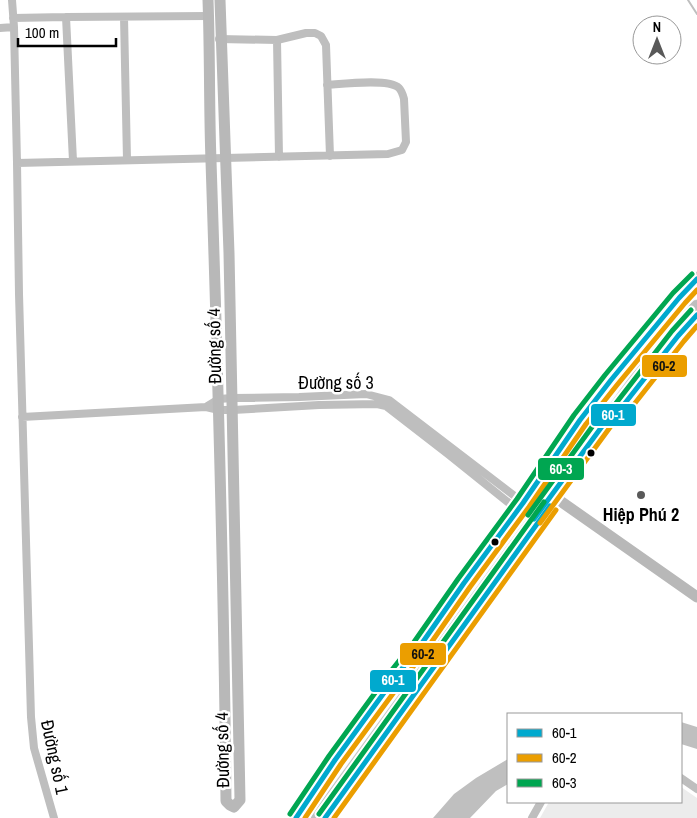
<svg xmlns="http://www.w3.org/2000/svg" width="697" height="818" viewBox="0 0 697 818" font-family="'Archivo Narrow',sans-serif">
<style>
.green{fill:#ececec}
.water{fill:#bfbfbf}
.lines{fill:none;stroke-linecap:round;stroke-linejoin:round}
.stream{stroke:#bfbfbf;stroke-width:2}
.highway-casing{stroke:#dbdbdb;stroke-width:15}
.street{stroke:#bebebe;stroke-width:8}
.secondary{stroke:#b8b8b8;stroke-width:11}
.highway{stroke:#bebebe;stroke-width:14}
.bus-1-casing{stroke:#fff;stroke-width:9}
.bus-2-casing{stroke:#fff;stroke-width:9}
.bus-3-casing{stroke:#fff;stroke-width:9}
.bus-1{stroke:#00a9ce;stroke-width:5}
.bus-2{stroke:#eb9e00;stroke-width:5}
.bus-3{stroke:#00a651;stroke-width:5}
.bus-dot{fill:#000;stroke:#fff;stroke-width:2}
.poi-dot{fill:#595959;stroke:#fff;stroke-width:2}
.labels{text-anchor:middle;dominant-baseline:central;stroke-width:5;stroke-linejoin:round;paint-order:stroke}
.street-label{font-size:18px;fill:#000;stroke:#fff}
.poi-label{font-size:18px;font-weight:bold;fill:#000;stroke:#fff}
.line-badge{stroke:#fff;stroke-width:2}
.badge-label{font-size:14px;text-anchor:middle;font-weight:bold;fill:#fff}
.pale-badge-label{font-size:14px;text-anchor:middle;font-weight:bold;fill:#111}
</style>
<rect width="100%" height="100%" fill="#fff"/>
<path class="green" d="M681,787L697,798V818H540L549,802H681Z"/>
<path class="water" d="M681,722L697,727V749L681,744Z
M508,759V784L496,791L470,818H433L454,794L476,778Z"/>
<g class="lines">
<path class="stream" d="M688,0L697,14"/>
<g class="highway-casing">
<path id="highway" d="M296,818L335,760L397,675L420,646L464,583L523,503L580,420L611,380L679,298L697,279
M318,818L637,379L697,307"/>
</g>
<path class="street" d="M12,0L14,27L17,163L19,294L31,717L34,748L54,818
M66,17L73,161
M124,17L127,160
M13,18L66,17L208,16
M0,28L14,27
M219,39L277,40L306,33H315L321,36L326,45L330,156
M277,40L279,157
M17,163L388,154L402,150L406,142L404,99C403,95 402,91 399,88C389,78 342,84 327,85
M206,407L219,399L232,398L299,397L366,394L389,400L529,507
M22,417L206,407L219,410H233L319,405L377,404L386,406L448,454L524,515
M681,778L697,789
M532,818L541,802"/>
<path class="secondary" d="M208,0C210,54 209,107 211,161C218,374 224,587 226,801L230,805L234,807L240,800L229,253L220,0
M556,498L697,597"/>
<use href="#highway" class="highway"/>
<g class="bus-1-casing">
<path id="bus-1" d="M534,519L606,421L618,412L678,336L697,315
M296,818L335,760L397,675L420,646L464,583L523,503L580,420L611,380L679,298L697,279
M325,818L550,506"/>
</g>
<g class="bus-2-casing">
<path id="bus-2" d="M540,523L611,426L624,417L684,341L697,326
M305,818L341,764L403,680L426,650L470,587L529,507L586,424L617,385L685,303L697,290
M334,818L556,510"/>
</g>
<g class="bus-3-casing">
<path id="bus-3" d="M528,515L600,416L613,407L672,331L691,310
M290,814L329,756L391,671L414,642L458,579L517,499L574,415L605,375L673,293L692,274
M319,814L544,502"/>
</g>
<use href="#bus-1" class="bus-1"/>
<use href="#bus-2" class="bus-2"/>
<use href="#bus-3" class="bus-3"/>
</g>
<g class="bus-dot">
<circle cx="591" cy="453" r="4.5"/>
<circle cx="495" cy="542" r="4.5"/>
</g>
<circle class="poi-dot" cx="641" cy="495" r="5"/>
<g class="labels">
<g class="street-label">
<text transform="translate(214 346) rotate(-91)">Đường số 4</text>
<text x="336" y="382">Đường số 3</text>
<text transform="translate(222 750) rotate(-91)">Đường số 4</text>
<text transform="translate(55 757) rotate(78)">Đường số 1</text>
</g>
<g class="poi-label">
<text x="641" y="514">Hiệp Phú 2</text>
</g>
</g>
<g class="line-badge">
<rect x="641" y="354" width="47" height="24" rx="5" fill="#eb9e00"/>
<rect x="590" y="403" width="47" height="24" rx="5" fill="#00a9ce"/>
<rect x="537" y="457" width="48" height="24" rx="5" fill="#00a651"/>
<rect x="399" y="642" width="48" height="24" rx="5" fill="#eb9e00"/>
<rect x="369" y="669" width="48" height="24" rx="5" fill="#00a9ce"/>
</g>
<g class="badge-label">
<text x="613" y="420">60-1</text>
<text x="561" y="474">60-3</text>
<text x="393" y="685">60-1</text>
</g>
<g class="pale-badge-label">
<text x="664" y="371">60-2</text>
<text x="423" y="659">60-2</text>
</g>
<rect x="507" y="713" width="175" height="90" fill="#ffffff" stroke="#999999"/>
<rect x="517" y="729" width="25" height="8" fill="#00a9ce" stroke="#999999"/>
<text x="552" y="738" font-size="15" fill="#000000">60-1</text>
<rect x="517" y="754" width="25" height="8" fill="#eb9e00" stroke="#999999"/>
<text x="552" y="763" font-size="15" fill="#000000">60-2</text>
<rect x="517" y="779" width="25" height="8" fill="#00a651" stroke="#999999"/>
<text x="552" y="788" font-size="15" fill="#000000">60-3</text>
<g transform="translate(657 40)"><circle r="24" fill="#ffffff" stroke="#999999"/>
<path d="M0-4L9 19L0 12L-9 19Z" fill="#595959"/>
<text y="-8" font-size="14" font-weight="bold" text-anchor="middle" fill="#000000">N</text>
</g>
<path d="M18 38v8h98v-8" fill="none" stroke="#000000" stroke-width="2.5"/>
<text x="25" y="38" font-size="15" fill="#000000" stroke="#ffffff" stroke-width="4" paint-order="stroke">100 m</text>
</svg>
